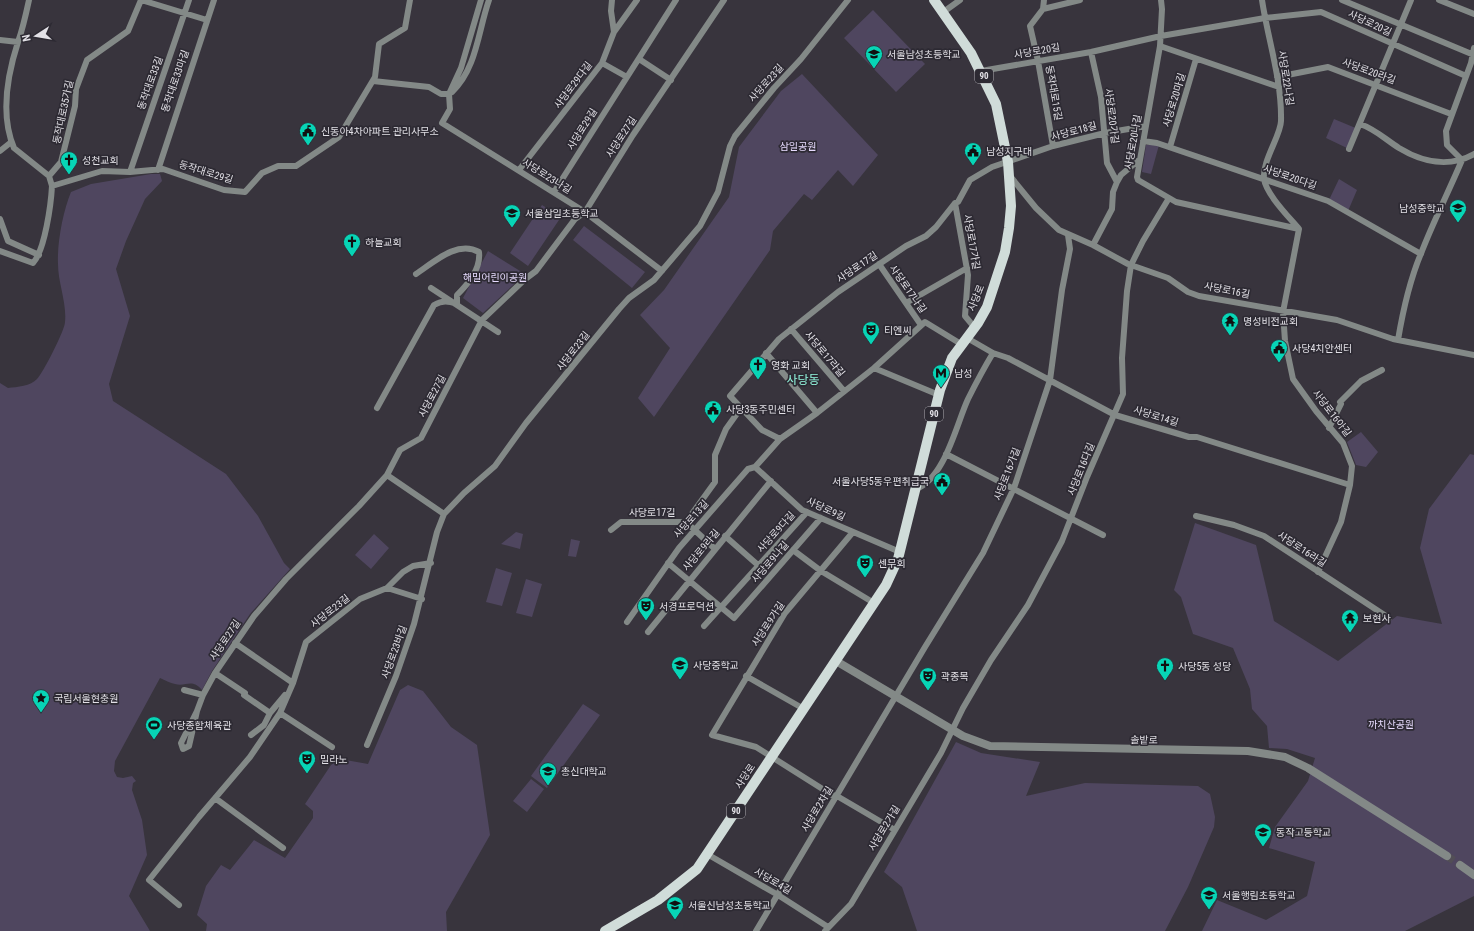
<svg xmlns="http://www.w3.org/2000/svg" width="1474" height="931" viewBox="0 0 1474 931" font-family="'Roboto Condensed','Noto Sans KR',sans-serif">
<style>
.green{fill:#4f465f}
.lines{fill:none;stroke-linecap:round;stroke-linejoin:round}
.tertiary-tunnel{stroke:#524e56;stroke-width:8;stroke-dasharray:8 4;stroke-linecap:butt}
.minor{stroke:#838987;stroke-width:6}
.tertiary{stroke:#838987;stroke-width:8}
.primary{stroke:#d0dcd9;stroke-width:10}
.labels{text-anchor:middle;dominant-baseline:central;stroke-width:3.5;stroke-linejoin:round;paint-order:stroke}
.shield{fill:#2d2a33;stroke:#aca9b0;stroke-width:1}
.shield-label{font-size:9px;font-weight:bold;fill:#e2e0e6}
.street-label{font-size:10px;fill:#e2e0e6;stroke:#2d2a33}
.poi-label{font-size:10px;fill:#e2e0e6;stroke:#2d2a33;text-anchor:start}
.park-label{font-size:10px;fill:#e7dbfe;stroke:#2d2a33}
.quarter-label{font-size:12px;fill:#92f6de;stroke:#2d2a33}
</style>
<rect width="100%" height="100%" fill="#38343d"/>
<path class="green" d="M873,10L925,64L896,92L844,38Z
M802,74L878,155L853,186L838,170L812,200L804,194L773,231L770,250L654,417L638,398L670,348L640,315L664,290L729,197L739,147L781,91Z
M1334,119L1358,129L1349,149L1326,138Z
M1146,145H1159L1151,174L1142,172Z
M151,174H160L162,181L145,199L126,241L116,269L130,316L109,384L113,401L226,474L258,516L284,563L290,569L250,614L212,671L202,690C192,678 186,687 175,684C170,683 165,680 160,678L115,761L114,771L117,777L123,778L132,776L136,781L133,783L132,790L142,820L147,855L129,896L150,931H0V383L8,388C17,387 31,386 37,379C43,373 65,330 65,322C67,303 58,283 58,264C57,243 63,211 71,192L91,184Z
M1339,179L1357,190L1348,211L1329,200Z
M542,205L561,217L528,266L510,253Z
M584,226L645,272L632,288L573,240Z
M488,251L525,274L483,313L463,298Z
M1361,432L1378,452L1366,467L1356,465L1347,442Z
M1470,454L1474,455V896L1405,931H1202L1217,900L1266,920L1307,896L1315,862L1269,848L1275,827L1308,781L1315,758L1287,749L1269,748L1267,726L1252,709L1250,689L1233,648L1193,634L1181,597L1174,590L1195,523L1256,545L1274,621L1338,661L1397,616L1442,624L1420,548L1429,509Z
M516,532L523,534L520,549L501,544Z
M374,534L389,548L371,569L355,555Z
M571,539L580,541L576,557L568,556Z
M496,568L512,573L502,606L486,602Z
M526,579L542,584L532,617L516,613Z
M408,685L423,691L451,727L477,745L490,835L446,912L447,931H206L207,924L197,915L206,886L221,865L230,870L254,840L285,858L313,818V811L305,804L331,765L340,759L368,764L400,690Z
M583,704L600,715L547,788L531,776Z
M956,742L981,753L1040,762L1026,796L1085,783L1198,786L1210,794L1215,817L1214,827L1188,887L1165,931H917L902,887L884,872Z
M531,779L544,789L527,812L513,801Z"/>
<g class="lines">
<path class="tertiary-tunnel" d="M1447,856L1460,865"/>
<path class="minor" d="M29,0C26,14 23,28 18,42C7,76 0,115 14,148L49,176L52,186
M141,0L207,20
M481,0L461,68L449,94L450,109L442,123L585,212L662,271
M1044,0L1043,9L1030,26L1038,61L1053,146
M1161,0L1162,9L1160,46L1137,177L1138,180L1176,202L1299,229
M1262,0C1268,40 1282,80 1281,121C1281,135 1262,161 1264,179C1266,194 1289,217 1299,229L1283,312L1285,341L1293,379L1316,411L1343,443L1352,466L1350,485L1341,522L1318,572
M1342,0L1474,55
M1439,0L1474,14
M1043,9L1080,0
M942,13L960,0
M614,32L637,0
M0,40L18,42
M1160,46L1279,87
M1091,52L1101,97L1107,163L1117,182
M639,59L671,80
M602,63L627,77
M981,71L1091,52L1161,36L1265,18L1321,12L1466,76
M1277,77L1328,67L1451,114
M373,81L429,87L441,94H449
M452,92C477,68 478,31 489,0
M1360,124C1375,129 1385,139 1399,148C1422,162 1449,168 1474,154
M1143,141L1157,143L1328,201L1421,254
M1170,147L1196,59
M1349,149L1411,0
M0,151L10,143
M1462,160L1447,145L1446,131L1471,63L1474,48
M158,170L214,0
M519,170L602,63L614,32L611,11L612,0
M130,172L189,0
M49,176L61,162L75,106L76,89L87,60L128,31L141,0
M1010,176L1036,208L1059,230L1093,245L1128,264L1168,278L1188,292L1199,296L1337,320L1393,339L1474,355
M554,192L676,0
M955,203L968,275L965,316L975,328
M0,219L8,241L39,255
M1093,245L1112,209L1113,192L1117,182L1121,175L1140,159
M0,251L33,263C45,250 51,204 52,186L102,171L130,172L163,169L224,190L245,192L262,173L278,166H296L339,137L375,77L379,44L405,28L410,0
M879,264L921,325
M416,274C434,262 457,240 479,252C481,269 468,284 457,295V304
M431,288L498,332
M906,303L967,268
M791,329L844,391
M967,338L993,353L1008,358L1115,415L1189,437H1197L1350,485
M1398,340C1403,310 1410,279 1422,251C1434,220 1449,191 1462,160
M766,353L817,413
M874,368L939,395
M1340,402L1361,381L1382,370
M377,408L434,305C443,300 448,301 457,304
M1329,428L1341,404
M780,439L762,430L730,396L779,339L838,292L906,246L926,236L936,227L955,203L958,202L970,180L992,167L1053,146L1105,133L1146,126
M946,454L1103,535
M755,467L802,510L900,552
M387,475L444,514
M916,489C945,478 956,425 968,399C976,383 984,368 993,353
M1196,516L1234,525L1264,536L1389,618
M686,522L715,549
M611,530L621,522H686L715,482V455L726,429L741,408
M853,532L785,613L712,735L756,747L832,795L837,796L895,830
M725,536L759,566
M793,550L821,571L874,603
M668,563L734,618L821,518
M387,588L422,599
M627,622L679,548L748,469L755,467L780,439L817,413L874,368L925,322L961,344
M704,626L807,512
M648,632L771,481
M235,643L293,683
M215,673L245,693L244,695L270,713L285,695
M746,676L804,709
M184,690L203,695
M197,711L181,743L183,749L189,746L197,711L203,695L215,673L254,616L286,579L359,506L387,475L400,450L421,438L482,320L524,280L536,271L575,219L585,212L633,135L724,0
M280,713L332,747
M251,735L264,725L270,713
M367,745L396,676L414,624L437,532L444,514L464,493L495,466L526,423L619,309L629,298L654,280L700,226L718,192L730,146L735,136L774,88L801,59L848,0
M215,798L283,848
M707,854L778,895L828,927
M179,905L149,880L199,817L250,757L280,713L293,683L306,642L360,599L387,588L403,572L413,566L431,563
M756,931L925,647L983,553L1014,488L1050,380L1062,290L1070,249L1068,235
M825,931L851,904L941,753L963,708L991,660L1028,605L1062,541L1087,477L1123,394L1122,358L1127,291L1131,265L1143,241L1169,198"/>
<path class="tertiary" d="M836,661L963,736L990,746L1248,751L1285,757L1308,768L1447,856
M1460,865L1474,875"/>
<path class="primary" d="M605,931L658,900L697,869L886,585L898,559L940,390L952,358L978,323L987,307L1005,252L1009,228L1011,206L1008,162L996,104L971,53L934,0"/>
</g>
<defs>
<g id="school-pin" transform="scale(0.9)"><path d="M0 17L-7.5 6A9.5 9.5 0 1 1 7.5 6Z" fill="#07d5b6" stroke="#2d2a33"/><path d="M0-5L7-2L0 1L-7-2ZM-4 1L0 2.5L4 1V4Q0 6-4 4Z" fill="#111"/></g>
<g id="civic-pin" transform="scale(0.9)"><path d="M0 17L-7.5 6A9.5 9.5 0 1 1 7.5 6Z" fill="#07d5b6" stroke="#2d2a33"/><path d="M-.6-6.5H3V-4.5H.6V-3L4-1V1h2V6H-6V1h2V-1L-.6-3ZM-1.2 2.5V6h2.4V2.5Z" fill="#111"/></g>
<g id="church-pin" transform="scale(0.9)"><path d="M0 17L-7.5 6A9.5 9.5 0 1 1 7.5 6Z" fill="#07d5b6" stroke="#2d2a33"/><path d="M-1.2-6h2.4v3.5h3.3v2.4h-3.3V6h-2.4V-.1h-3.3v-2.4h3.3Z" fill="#111"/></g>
<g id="temple-pin" transform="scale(0.9)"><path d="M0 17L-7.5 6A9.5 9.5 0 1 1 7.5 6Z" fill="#07d5b6" stroke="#2d2a33"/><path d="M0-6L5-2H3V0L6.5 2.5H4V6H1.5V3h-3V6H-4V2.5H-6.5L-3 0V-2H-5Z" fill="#111"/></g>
<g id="theatre-pin" transform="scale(0.9)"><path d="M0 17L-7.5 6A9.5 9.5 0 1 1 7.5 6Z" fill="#07d5b6" stroke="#2d2a33"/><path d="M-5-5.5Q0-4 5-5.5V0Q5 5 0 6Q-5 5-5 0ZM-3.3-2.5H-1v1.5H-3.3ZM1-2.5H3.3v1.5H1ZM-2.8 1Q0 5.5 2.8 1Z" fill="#111"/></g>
<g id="metro-pin" transform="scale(0.9)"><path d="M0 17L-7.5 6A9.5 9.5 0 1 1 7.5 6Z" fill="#07d5b6" stroke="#2d2a33"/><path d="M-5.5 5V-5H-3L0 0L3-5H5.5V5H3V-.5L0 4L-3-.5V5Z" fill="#111"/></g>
<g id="sight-pin" transform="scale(0.9)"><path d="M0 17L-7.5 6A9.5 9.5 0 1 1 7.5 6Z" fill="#07d5b6" stroke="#2d2a33"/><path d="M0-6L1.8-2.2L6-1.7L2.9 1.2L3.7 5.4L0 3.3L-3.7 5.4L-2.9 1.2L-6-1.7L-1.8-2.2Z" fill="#111"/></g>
<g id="stadium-pin" transform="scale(0.9)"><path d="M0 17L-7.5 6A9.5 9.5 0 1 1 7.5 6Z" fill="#07d5b6" stroke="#2d2a33"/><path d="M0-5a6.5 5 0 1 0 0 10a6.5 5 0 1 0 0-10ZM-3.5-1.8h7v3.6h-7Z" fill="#111"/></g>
<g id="university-pin" transform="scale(0.9)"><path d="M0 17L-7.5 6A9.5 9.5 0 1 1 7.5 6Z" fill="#07d5b6" stroke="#2d2a33"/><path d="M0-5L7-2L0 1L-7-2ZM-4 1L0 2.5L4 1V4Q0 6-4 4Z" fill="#111"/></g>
</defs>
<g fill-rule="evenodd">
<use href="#school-pin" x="874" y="54"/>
<use href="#civic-pin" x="308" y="131"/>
<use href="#civic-pin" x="973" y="151"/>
<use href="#church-pin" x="69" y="160"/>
<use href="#school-pin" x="1458" y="208"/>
<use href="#school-pin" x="512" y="213"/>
<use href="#church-pin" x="352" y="242"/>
<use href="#temple-pin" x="1230" y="321"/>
<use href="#theatre-pin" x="871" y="330"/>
<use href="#civic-pin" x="1279" y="348"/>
<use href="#church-pin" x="758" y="365"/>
<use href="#metro-pin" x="941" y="373"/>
<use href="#civic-pin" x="713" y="409"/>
<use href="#civic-pin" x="942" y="481"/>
<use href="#theatre-pin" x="865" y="563"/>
<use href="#theatre-pin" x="646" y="606"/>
<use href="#temple-pin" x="1350" y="618"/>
<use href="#school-pin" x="680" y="665"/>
<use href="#church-pin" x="1165" y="666"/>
<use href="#theatre-pin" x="928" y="676"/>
<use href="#sight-pin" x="41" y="698"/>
<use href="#stadium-pin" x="154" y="725"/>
<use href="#theatre-pin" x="307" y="759"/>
<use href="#university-pin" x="548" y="771"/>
<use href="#school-pin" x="1263" y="832"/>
<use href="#school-pin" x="1209" y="895"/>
<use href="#school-pin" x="675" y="905"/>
</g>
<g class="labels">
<g class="shield">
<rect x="975" y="69" width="18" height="14" rx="3"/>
<rect x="925" y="407" width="18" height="14" rx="3"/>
<rect x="727" y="804" width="18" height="14" rx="3"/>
</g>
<g class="shield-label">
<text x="984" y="76">90</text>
<text x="934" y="414">90</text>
<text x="736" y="811">90</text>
</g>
<g class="street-label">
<text transform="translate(1370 23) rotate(25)">사당로20길</text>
<text transform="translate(1037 51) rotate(-10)">사당로20길</text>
<text transform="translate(1369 71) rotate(20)">사당로20라길</text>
<text transform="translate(1286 78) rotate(81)">사당로22나길</text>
<text transform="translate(175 81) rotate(-71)">동작대로33마길</text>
<text transform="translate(150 83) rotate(-70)">동작대로33길</text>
<text transform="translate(766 83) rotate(-48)">사당로23길</text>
<text transform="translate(573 85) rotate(-53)">사당로29다길</text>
<text transform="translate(1054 93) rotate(80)">동작대로15길</text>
<text transform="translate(1174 100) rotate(-73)">사당로20마길</text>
<text transform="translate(63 112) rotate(-78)">동작대로35가길</text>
<text transform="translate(1112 116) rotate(83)">사당로20가길</text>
<text transform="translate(582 129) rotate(-58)">사당로29길</text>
<text transform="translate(1074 131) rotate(-15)">사당로18길</text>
<text transform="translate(621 137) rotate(-57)">사당로27길</text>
<text transform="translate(1133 142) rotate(-80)">사당로20나길</text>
<text transform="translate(206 172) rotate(17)">동작대로29길</text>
<text transform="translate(547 176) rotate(32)">사당로23나길</text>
<text transform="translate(1290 177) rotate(19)">사당로20다길</text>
<text transform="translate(972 242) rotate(80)">사당로17가길</text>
<text transform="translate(857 267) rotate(-34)">사당로17길</text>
<text transform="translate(908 289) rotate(55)">사당로17나길</text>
<text transform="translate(1227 290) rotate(11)">사당로16길</text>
<text transform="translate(976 298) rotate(-68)">사당로</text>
<text transform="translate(573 351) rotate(-52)">사당로23길</text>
<text transform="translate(825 354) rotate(50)">사당로17라길</text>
<text transform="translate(432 396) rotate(-62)">사당로27길</text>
<text transform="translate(1332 413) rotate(52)">사당로16아길</text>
<text transform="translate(1156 416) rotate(17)">사당로14길</text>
<text transform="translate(1081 469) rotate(-68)">사당로16다길</text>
<text transform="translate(1007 474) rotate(-69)">사당로16가길</text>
<text transform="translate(826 509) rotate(25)">사당로9길</text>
<text x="652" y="512">사당로17길</text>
<text transform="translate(691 519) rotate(-48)">사당로13길</text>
<text transform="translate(776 532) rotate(-48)">사당로9다길</text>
<text transform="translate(1302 549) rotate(33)">사당로16라길</text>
<text transform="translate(701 550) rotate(-50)">사당로9라길</text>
<text transform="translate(770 562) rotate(-49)">사당로9나길</text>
<text transform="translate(330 611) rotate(-38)">사당로23길</text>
<text transform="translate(768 624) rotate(-57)">사당로9가길</text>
<text transform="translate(225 640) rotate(-56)">사당로27길</text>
<text transform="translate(394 652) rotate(-70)">사당로23바길</text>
<text transform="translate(1144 740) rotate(1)">솔밭로</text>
<text transform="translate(745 776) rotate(-56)">사당로</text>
<text transform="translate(817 809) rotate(-59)">사당로2차길</text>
<text transform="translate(884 828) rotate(-59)">사당로2가길</text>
<text transform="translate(773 881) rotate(30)">사당로4길</text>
</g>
<g class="poi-label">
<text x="887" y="54">서울남성초등학교</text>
<text x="321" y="131">신동아4차아파트 관리사무소</text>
<text x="986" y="151">남성지구대</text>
<text x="82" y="160">성천교회</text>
<text x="1445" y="208" text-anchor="end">남성중학교</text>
<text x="525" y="213">서울삼일초등학교</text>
<text x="365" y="242">하늘교회</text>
<text x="1243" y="321">명성비전교회</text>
<text x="884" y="330">티엔씨</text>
<text x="1292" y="348">사당4치안센터</text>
<text x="771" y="365">영화 교회</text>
<text x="954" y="373">남성</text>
<text x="726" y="409">사당3동주민센터</text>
<text x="929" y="481" text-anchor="end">서울사당5동우편취급국</text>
<text x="878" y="563">센무회</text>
<text x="659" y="606">서경프로덕션</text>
<text x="1363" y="618">보현사</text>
<text x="693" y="665">사당중학교</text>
<text x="1178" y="666">사당5동 성당</text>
<text x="941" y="676">곽종목</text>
<text x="54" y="698">국립서울현충원</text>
<text x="167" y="725">사당종합체육관</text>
<text x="320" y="759">밀라노</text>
<text x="561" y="771">총신대학교</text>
<text x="1276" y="832">동작고등학교</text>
<text x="1222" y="895">서울행림초등학교</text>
<text x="688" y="905">서울신남성초등학교</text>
</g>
<g class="park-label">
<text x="798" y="146">삼일공원</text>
<text x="495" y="277">해밀어린이공원</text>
<text x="1391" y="724">까치산공원</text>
</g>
<g class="quarter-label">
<text x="803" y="380">사당동</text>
</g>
</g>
<g transform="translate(36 36) rotate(258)" stroke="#2d2a33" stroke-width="3" paint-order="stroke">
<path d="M0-3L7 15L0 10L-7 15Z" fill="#e2e0e6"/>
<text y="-6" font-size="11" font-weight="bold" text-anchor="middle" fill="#e2e0e6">N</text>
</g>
</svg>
